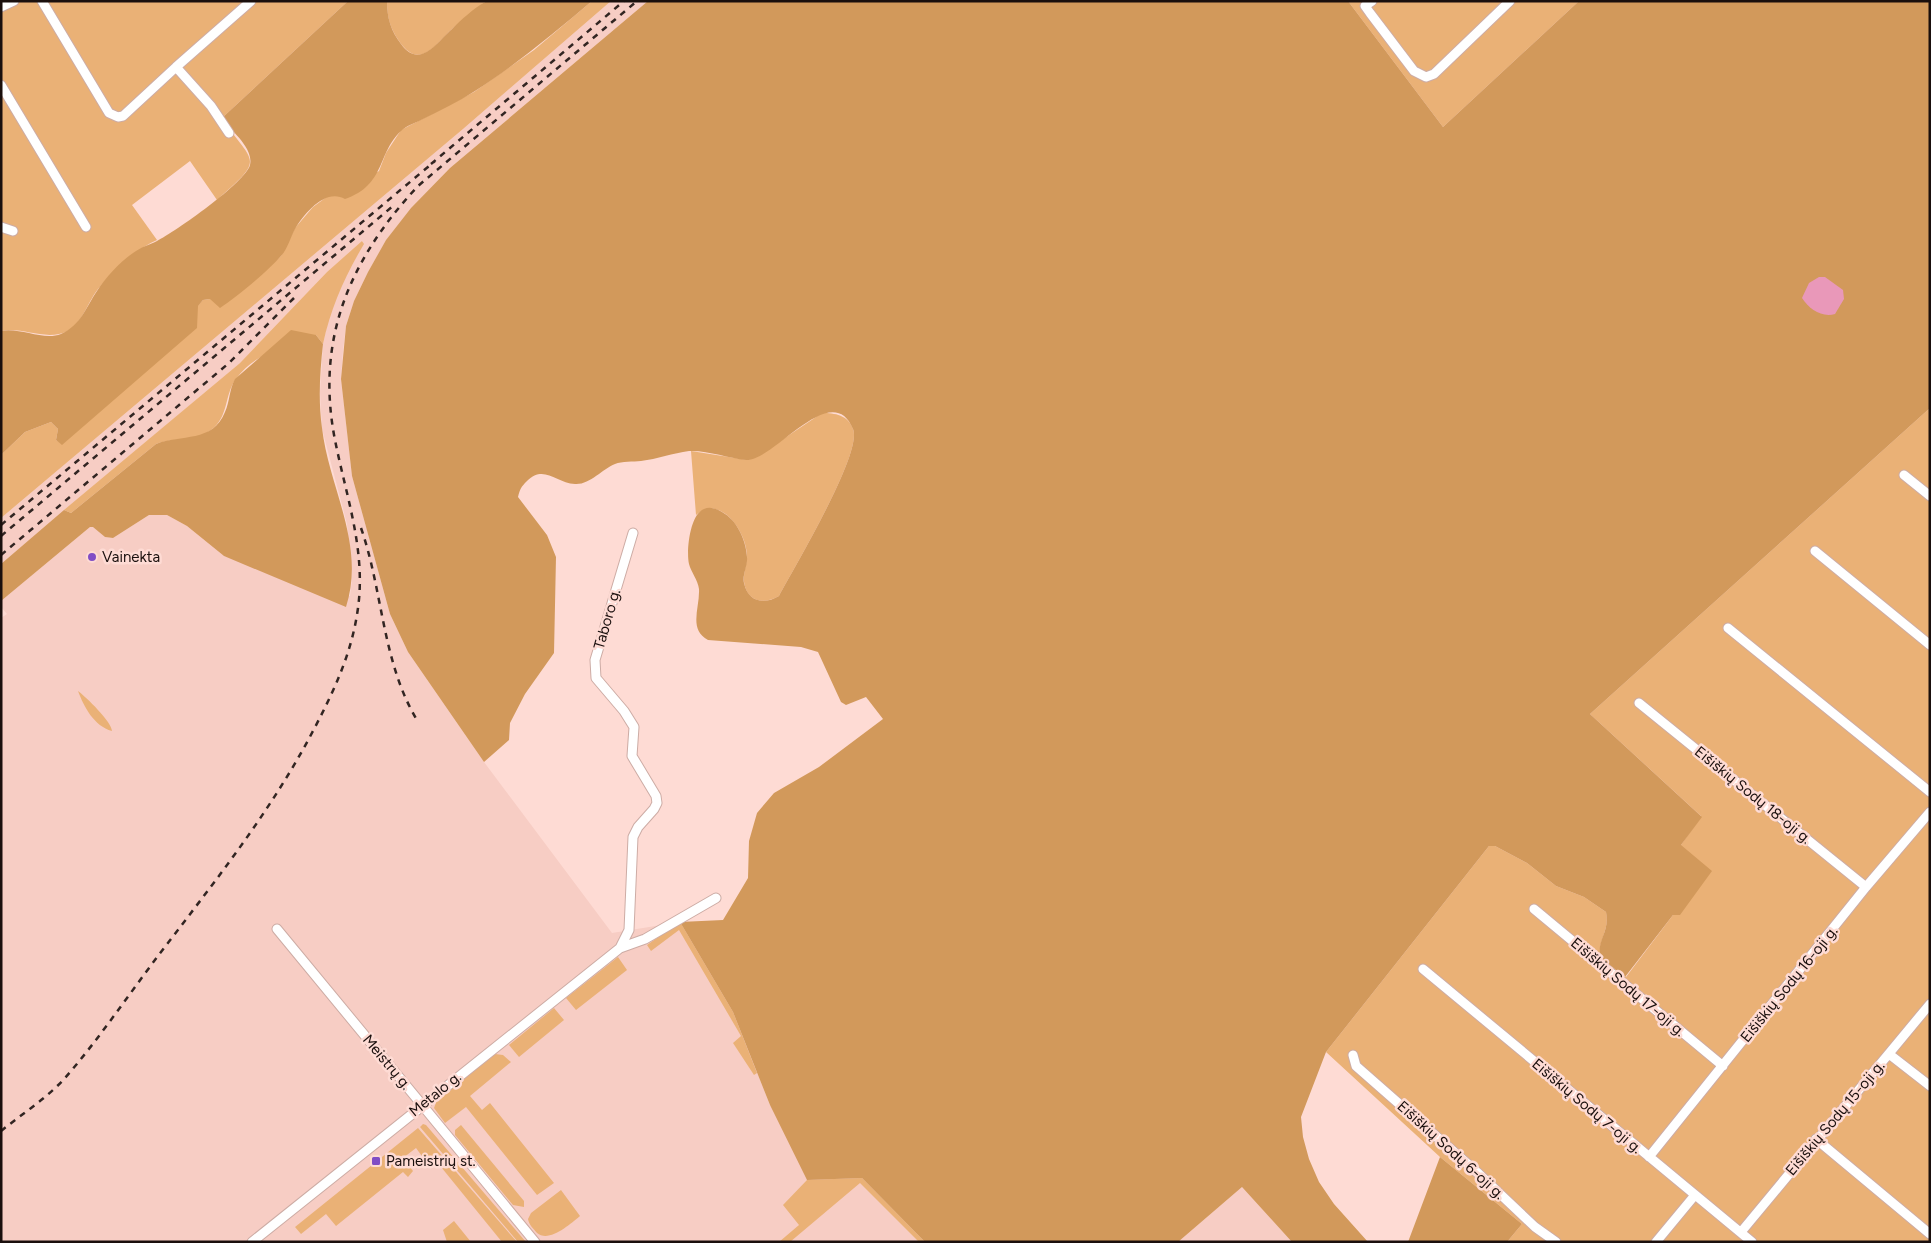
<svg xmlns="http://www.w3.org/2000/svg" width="1931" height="1243" viewBox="0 0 1931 1243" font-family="Figtree,sans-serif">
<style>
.built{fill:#f7cdc4}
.green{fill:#eab176}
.forest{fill:#d2995b}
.water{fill:#e998b9}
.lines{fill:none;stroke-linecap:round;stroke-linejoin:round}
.street-casing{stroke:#cdaca5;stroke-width:11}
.street{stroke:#fff;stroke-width:9}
.rail{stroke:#322522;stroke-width:2.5;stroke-dasharray:6 6;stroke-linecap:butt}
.poi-dot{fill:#804dc5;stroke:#fedbd4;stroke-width:2}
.labels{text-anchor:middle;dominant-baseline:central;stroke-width:5;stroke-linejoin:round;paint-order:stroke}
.poi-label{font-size:15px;fill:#1a0f0d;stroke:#fedbd4;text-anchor:start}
.street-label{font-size:15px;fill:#1a0f0d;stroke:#fedbd4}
</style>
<rect width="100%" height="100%" fill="#fedbd4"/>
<path class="built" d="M611,1H648L450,168L411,208L386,240L368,272L354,301L346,326L343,351L341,379L352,476L390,614L408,652L484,762L612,933L680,922L733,1012L770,1105L862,1178L925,1242H1V618L7,614L1,607V601L90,527L93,526L105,537L113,538L149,515H167L187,526L224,556L350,596L352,579L347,524L322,429L320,392L323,344L329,317L339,290L363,244V241L327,272L240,363L1,564V518L463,129Z
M1242,1187L1292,1242H1178Z"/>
<path class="green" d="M1,1H348L222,118C253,165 267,156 217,200L190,161L132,205L157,240C136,249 114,271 98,289C86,304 81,330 59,334C39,338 21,327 1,331Z
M387,1H486C475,10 464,19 453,28C436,43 420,72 399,41C390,28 387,17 387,1Z
M592,1H611L463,129L1,518V455L25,432L51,422L58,429L56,440L62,444L116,397L203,300L210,299L263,272L281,256L295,228L313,207L328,196L338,195L379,171L386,153L401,130L474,92L534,50Z
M1348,1H1579L1443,127Z
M362,241L364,244C345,276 331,307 323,344L316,335C289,345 254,353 236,379C224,395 229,417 211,430C196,442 174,437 156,444L71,513L64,510L240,363L327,272Z
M1930,408V1242H1507L1522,1224L1440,1157L1326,1052L1489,846H1495L1527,863L1556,886L1584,897L1606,912C1610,930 1598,940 1600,956L1626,977L1673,915L1681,845L1701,816L1590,714Z
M822,413C835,413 848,415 853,429C863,453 793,569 779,596C764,605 747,602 744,582C743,575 746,566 747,559C748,543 737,521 724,513C712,506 706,507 696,515L691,451L748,460L761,454Z
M78,691C86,697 112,722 112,731C94,726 84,707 78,691Z
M680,922L733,1012L757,1073L754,1075L733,1043L741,1036L679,930L651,951L647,945Z
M618,957L627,970L576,1010L566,998Z
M554,1008L564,1020L519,1057L509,1045Z
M495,1054L503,1055L511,1062L470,1096L482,1110L490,1103L554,1183L537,1195L466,1107L445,1123L434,1108L437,1100Z
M423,1124L426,1125L526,1242H518L420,1127Z
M461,1125L524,1201V1207L513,1205L455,1135V1130Z
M418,1128L517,1242H502L437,1162L430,1167L416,1148L403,1158L413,1171L408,1177L403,1172L336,1226L326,1214L301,1234L295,1227Z
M862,1178L925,1242H919L860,1183L790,1242H779L799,1225L783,1205L807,1180Z
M561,1190L580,1216C569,1225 549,1243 537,1233C533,1228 529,1225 528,1219L531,1213Z
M454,1221L471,1242H447L443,1230Z"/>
<path class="forest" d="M348,1H387C387,18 391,31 401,44C420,70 437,42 452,29C461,20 474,8 485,2C493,0 577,1 592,1C554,33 516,65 475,91C458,102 439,111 421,120C415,123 406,126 401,131C377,153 386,185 345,199C326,188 305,212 295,229C290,238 288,248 281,256C269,270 236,298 220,308L210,299L203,300L198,306L197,328L62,445L56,440L58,429L51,422L25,432L1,455V331C20,327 43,341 61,334C81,325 86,307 97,291C105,278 121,261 133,253C141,247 149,245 157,241C175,232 246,182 250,165C254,148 231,131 222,118Z
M648,1H1348L1443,127L1579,1H1930V408L1590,714L1702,817L1681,845L1712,871L1680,915H1673L1625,977L1600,957C1597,939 1610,932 1606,912L1584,897L1556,886L1527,863L1495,846H1489L1326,1052L1301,1117L1303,1137L1309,1159L1319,1182L1334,1204L1368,1242H1292L1242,1187L1178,1242H925L862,1178L807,1180L770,1105L733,1012L680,922L723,920L748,878L749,841L757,813L774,793L819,767L883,719L866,697L846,705L841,702L818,652L801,647L708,640C688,629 700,608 699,589C698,580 691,572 689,564C686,551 690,514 704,509C710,506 717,509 722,512C737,520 746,540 747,557C748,565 742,575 744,583C748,602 764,605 779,596C793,569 863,453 853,429C832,377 773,462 746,460C728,458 707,450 689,451C673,453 657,459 641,461C633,462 622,461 615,464C602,469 590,485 575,484C556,483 544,464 527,481C521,487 520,489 518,497L547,535L556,557L554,653L525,694L510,723L509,740L484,762L408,652L390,614L352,476L341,379L346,326L354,301L368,272L386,240L411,208L450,168Z
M291,330L316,335L323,344C320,371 318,400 322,428C329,488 366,545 346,607L224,556L187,526L167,515H149L113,538L105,537L93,527H90L1,601V564L64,510L71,513L156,444C181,434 213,443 225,412C230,401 229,390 235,379Z
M1440,1157L1522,1224L1507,1242H1408Z"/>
<path class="water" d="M1819,277H1825L1843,290L1844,299L1835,314C1822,318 1809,309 1802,298L1809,283Z"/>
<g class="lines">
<g class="street-casing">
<path id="street" d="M42,1L109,113L118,117L123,116L176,67L211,106L229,133
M1372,1L1365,6L1370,13L1414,71L1426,77L1434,74L1510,1
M1,7L14,1
M176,67L251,1
M1,85L86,227
M1,227L13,231
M1904,475L1930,496
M1815,551L1930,645
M1728,628L1930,792
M1639,703L1866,887
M1534,909L1723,1066
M277,929L535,1242
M620,948L629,930L633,837L638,827L654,809L657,803L656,796L632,756L634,727L624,711L596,678L595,660L633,533
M1423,969L1752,1242
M1889,1054L1930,1086
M1353,1055L1356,1066L1479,1174L1535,1227L1556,1242
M1816,1139L1930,1234
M1649,1157L1866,887L1930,812
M1741,1232L1930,1004
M252,1242L620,948L645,939L716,898
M1656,1242L1695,1195"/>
</g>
<use href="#street" class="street"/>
<path class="rail" d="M431,164L624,1
M1,525L435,161
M361,528C383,591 382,662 417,720
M1,536L393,206
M1,555L229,363L294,298
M1,1131C22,1114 47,1098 65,1078C99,1039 129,994 161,952C216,880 271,811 313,731C334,691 352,653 358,608C366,550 346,496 335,440C315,339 350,259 418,186L637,1"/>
</g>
<g class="poi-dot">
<circle cx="92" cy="557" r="5"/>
<rect x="371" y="1156" width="10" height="10" rx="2.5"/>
</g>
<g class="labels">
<g class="poi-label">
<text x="102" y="557">Vainekta</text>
<text x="386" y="1161">Pameistrių st.</text>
</g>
<g class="street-label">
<text transform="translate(607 619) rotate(-74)">Taboro g.</text>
<text transform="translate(1753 795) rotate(39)">Eišiškių Sodų 18-oji g.</text>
<text transform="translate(1789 984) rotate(-51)">Eišiškių Sodų 16-oji g.</text>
<text transform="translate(1628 987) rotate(40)">Eišiškių Sodų 17-oji g.</text>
<text transform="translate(387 1062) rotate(50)">Meistrų g.</text>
<text transform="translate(435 1094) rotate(-39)">Metalo g.</text>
<text transform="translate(1587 1106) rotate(40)">Eišiškių Sodų 7-oji g.</text>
<text transform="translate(1835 1118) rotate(-50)">Eišiškių Sodų 15-oji g.</text>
<text transform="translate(1451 1150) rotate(42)">Eišiškių Sodų 6-oji g.</text>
</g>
</g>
<rect width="1931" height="1243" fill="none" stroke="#1a0f0d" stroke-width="5"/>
</svg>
